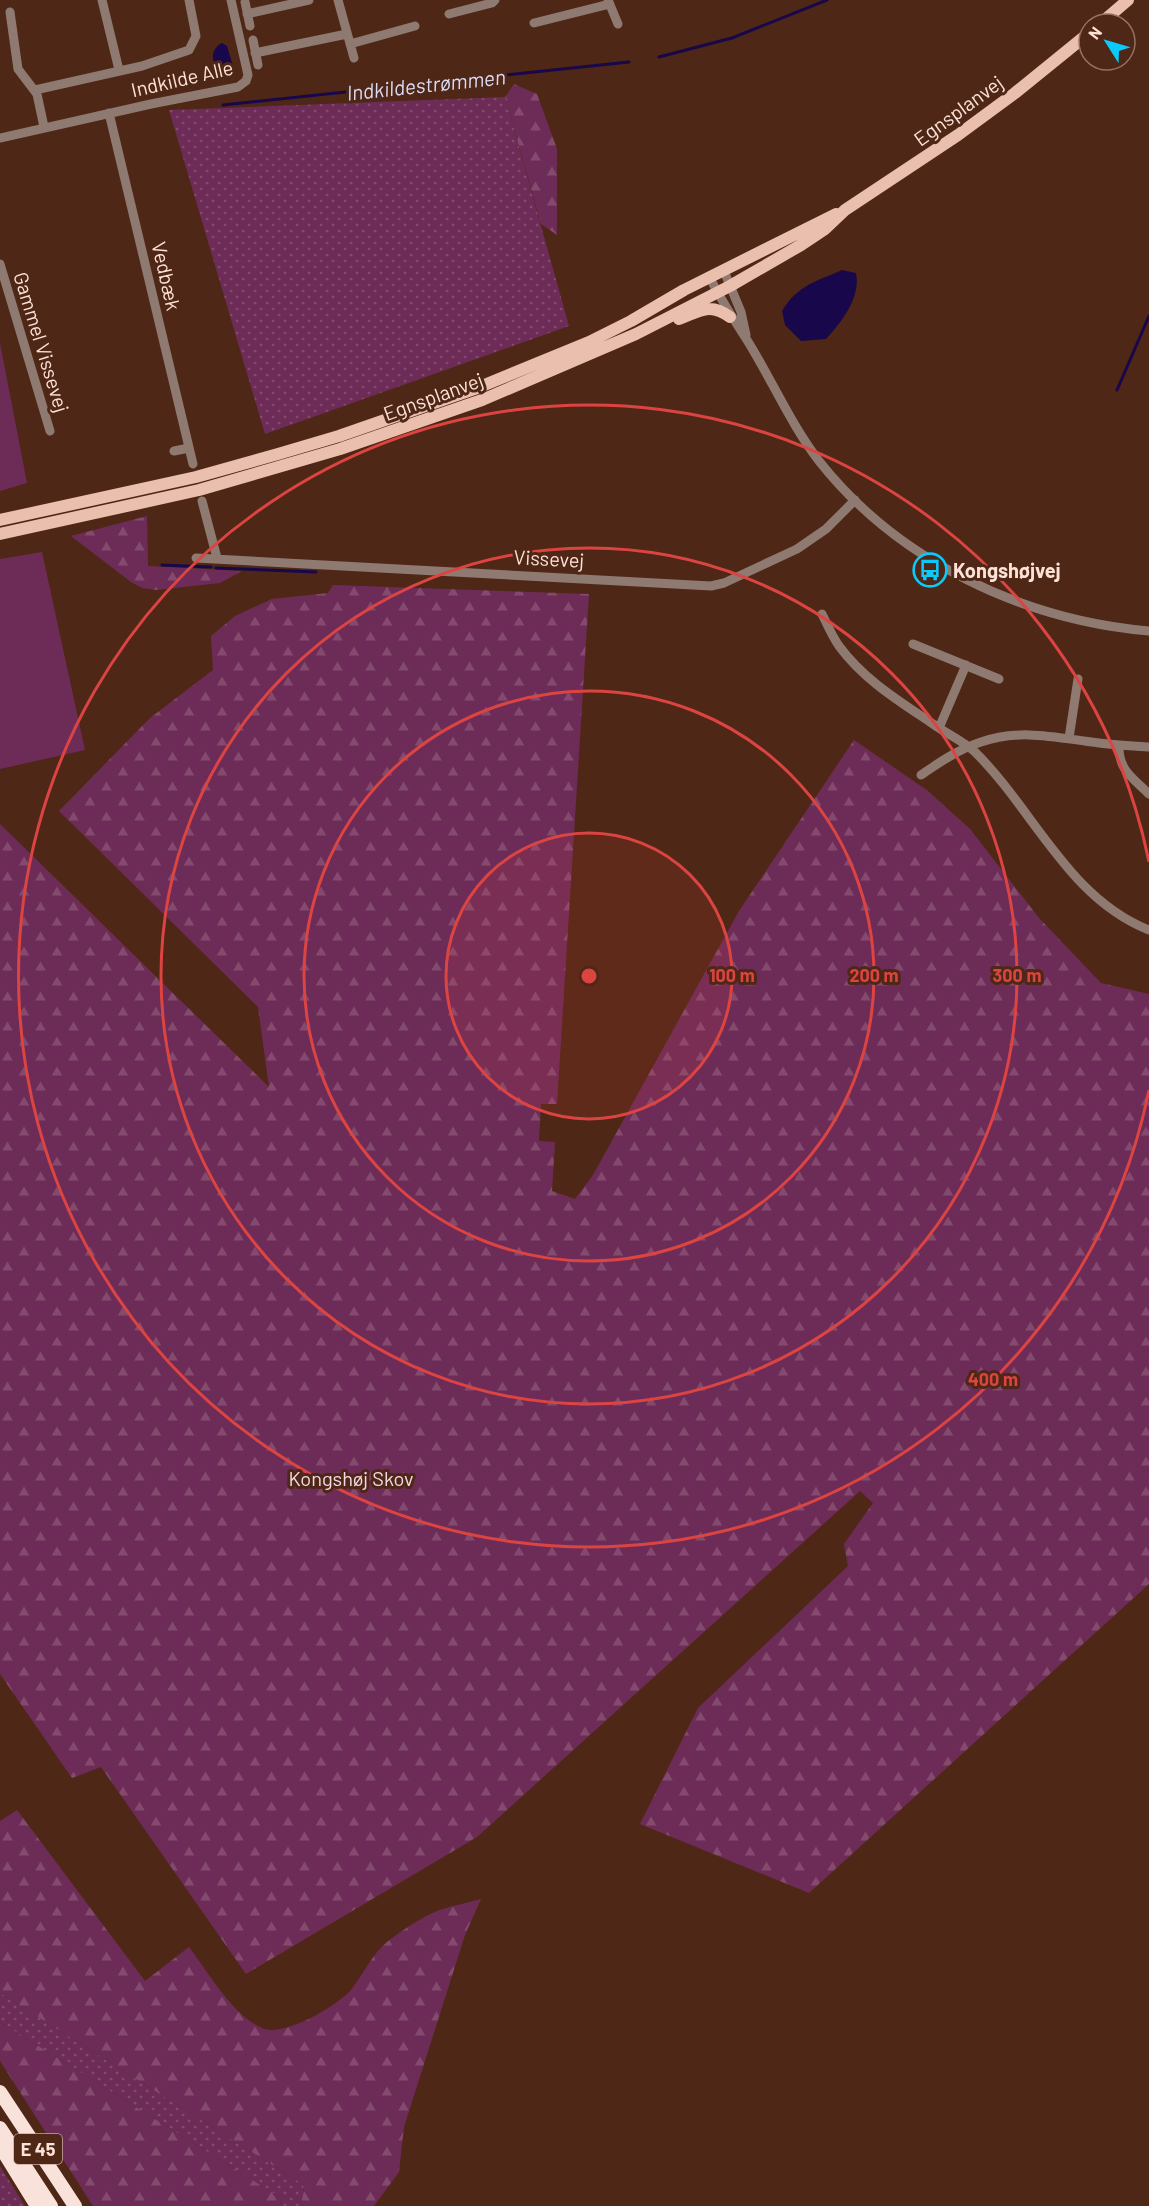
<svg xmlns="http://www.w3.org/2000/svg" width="1149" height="2206" viewBox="0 0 1149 2206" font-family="Barlow,sans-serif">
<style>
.grass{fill:url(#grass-dots)}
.forest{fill:url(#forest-firs)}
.pitch{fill:#6d2c57}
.water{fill:#18084b}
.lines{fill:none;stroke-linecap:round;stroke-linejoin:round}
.stream{stroke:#18084b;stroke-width:3}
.minor{stroke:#8f7a71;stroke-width:9}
.major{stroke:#ebbfad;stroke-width:12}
.highway{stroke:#f8e2da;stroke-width:14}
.ring{fill:none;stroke:#dc4442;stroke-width:3}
.labels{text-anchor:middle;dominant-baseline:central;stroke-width:6;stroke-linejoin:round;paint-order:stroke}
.shield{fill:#4f2716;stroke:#caaa9e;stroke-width:1.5}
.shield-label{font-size:18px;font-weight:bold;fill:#fee2d8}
.street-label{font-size:20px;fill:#fee2d8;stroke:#4f2716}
.poi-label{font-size:20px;font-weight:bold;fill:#fee2d8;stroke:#4f2716;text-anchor:start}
.park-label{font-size:20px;fill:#f2d8e7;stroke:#4f2716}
.water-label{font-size:21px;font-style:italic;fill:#d9dbf4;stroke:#4f2716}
.centre{fill:#dc4442;stroke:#4f2716;stroke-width:3}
.ring-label{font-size:18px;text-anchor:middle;font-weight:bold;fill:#dc4442;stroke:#4f2716;stroke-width:6;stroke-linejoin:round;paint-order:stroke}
</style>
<defs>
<pattern id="grass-dots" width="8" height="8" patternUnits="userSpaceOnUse" patternTransform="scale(1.5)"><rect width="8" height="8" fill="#6d2c57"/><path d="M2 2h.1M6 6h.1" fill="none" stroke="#834a6e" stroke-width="1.8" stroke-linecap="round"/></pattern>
<pattern id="forest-firs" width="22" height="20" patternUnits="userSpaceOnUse" patternTransform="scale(1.5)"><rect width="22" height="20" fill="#6d2c57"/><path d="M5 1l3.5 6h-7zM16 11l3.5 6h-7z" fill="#834a6e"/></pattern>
</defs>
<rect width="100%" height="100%" fill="#4f2716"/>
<path class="grass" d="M505,97L569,326L265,434L169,110Z
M0,1993L304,2185L301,2206H280L281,2198L0,2022Z
M0,2166L25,2206H0Z"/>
<path class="forest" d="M514,84L537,94L557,149V235L541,224L505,97Z
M147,516L148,566L242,571L220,583L156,590L142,588L131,582L71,536Z
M333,585L589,594L557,1104H541L539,1141L555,1142L552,1191L575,1199L593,1175L739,911L854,740L928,791L970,829L1039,918L1101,983L1149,994V1584L809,1893L640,1824L698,1708L848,1566L844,1544L873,1503L860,1491L477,1837L246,1974L101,1767L72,1778L0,1674V824L269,1087L258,1007L59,811L150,718L213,670L211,636L235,616L272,599L328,593Z
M17,1810L145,1981L189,1947C208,1972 232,2015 262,2028C283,2038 337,2006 351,1990C363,1975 372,1954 387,1942C401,1931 420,1918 437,1911C451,1906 467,1903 481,1899L465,1935L404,2127L399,2172L374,2206H301L304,2185L0,1993V1821Z
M0,2022L281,2198L280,2206H93L0,2061Z"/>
<path class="pitch" d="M0,343L27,483L0,491Z
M42,552L85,750L0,769V559Z"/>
<path class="water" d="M222,43L227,46L233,66L230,71L222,74C211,66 209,49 222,43Z
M842,270L856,273C861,297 842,322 826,339L801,341L785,325L782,311C798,285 815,282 842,270Z"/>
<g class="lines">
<path class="stream" d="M659,57L732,38L827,0
M223,105L629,62
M1117,390L1149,316
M162,565L211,567
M216,568L316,572"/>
<path class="minor" d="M102,0L119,70
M338,0L354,58
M608,0L618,24
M245,2L250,26
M10,12L18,69L37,94L44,127
M247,14L309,0
M449,14L492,3L495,0
M534,23L610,4
M253,40L258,65
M350,44L415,26
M255,53L347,34
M35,90L142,66L189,50L196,36L189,0
M109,113L193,464
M0,138L151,104L238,87L246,81L248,75L231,0
M0,264L50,431
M724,271L741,312L746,335
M710,278C721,300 734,320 747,340C772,380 790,423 819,461C898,561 1023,620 1149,631
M174,451L189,448
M202,501L217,558
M196,558L711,586L724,583L797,549L826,529L855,500
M822,614C827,624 832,636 839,646C864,680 899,701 933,724C947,734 963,741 975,752C1034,810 1068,898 1149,930
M913,644L999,679
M939,728L966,665
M1069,738L1078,679
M1119,745C1118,770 1133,778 1149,794
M921,775C940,762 959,749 981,742C1021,728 1058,738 1099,743C1115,745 1132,746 1149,747"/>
<path class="major" d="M1100,24L1128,0
M679,319C700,311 710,302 730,317
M0,520L196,477L278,454L339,436L477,388L589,342L631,321L684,290L836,214
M0,534L199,490L340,449L482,400L636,334L730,286L801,245L825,229L845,210L958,135L1015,93L1089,33"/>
<path class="highway" d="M0,2092L75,2206
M0,2128L51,2206
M0,2146L37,2206"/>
</g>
<circle cx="589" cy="976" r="143" fill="#dc4442" fill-opacity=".12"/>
<g class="ring">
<circle cx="589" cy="976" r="143"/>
<circle cx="589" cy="976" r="285"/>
<circle cx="589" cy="976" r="428"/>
<path d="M1149 1090A571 571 0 1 1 1149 862"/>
</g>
<defs>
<g id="bus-ring" transform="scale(1.725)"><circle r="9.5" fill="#4f2716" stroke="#0bcafa" stroke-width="1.5"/><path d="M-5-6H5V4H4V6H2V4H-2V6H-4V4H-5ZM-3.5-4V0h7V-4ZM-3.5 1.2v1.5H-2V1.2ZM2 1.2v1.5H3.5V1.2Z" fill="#0bcafa"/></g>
</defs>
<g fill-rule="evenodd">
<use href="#bus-ring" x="930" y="570"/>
</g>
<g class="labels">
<rect class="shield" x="14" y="2134" width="48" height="30" rx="4.5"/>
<g class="shield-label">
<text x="38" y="2149">E 45</text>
</g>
<g class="street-label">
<text transform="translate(182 78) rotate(-13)">Indkilde Alle</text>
<text transform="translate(958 110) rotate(-36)">Egnsplanvej</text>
<text transform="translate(167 276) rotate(77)">Vedbæk</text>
<text transform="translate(42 342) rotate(73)">Gammel Vissevej</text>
<text transform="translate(433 396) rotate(-20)">Egnsplanvej</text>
<text transform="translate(549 558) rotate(3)">Vissevej</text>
</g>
<g class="poi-label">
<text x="953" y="570">Kongshøjvej</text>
</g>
<g class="park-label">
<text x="351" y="1478">Kongshøj Skov</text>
</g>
<g class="water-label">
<text transform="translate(426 84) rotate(-6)">Indkildestrømmen</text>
</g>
</g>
<circle cx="589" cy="976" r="9" class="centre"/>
<g class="ring-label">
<text x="732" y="982">100 m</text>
<text x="874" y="982">200 m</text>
<text x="1017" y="982">300 m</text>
<text x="993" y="1386">400 m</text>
</g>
<g transform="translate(1107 42) rotate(307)"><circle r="28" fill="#4f2716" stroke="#957264" stroke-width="1.5"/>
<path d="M0-4.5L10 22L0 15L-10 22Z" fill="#0bcafa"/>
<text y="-9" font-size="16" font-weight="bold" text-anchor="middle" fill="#fee2d8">N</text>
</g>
</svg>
